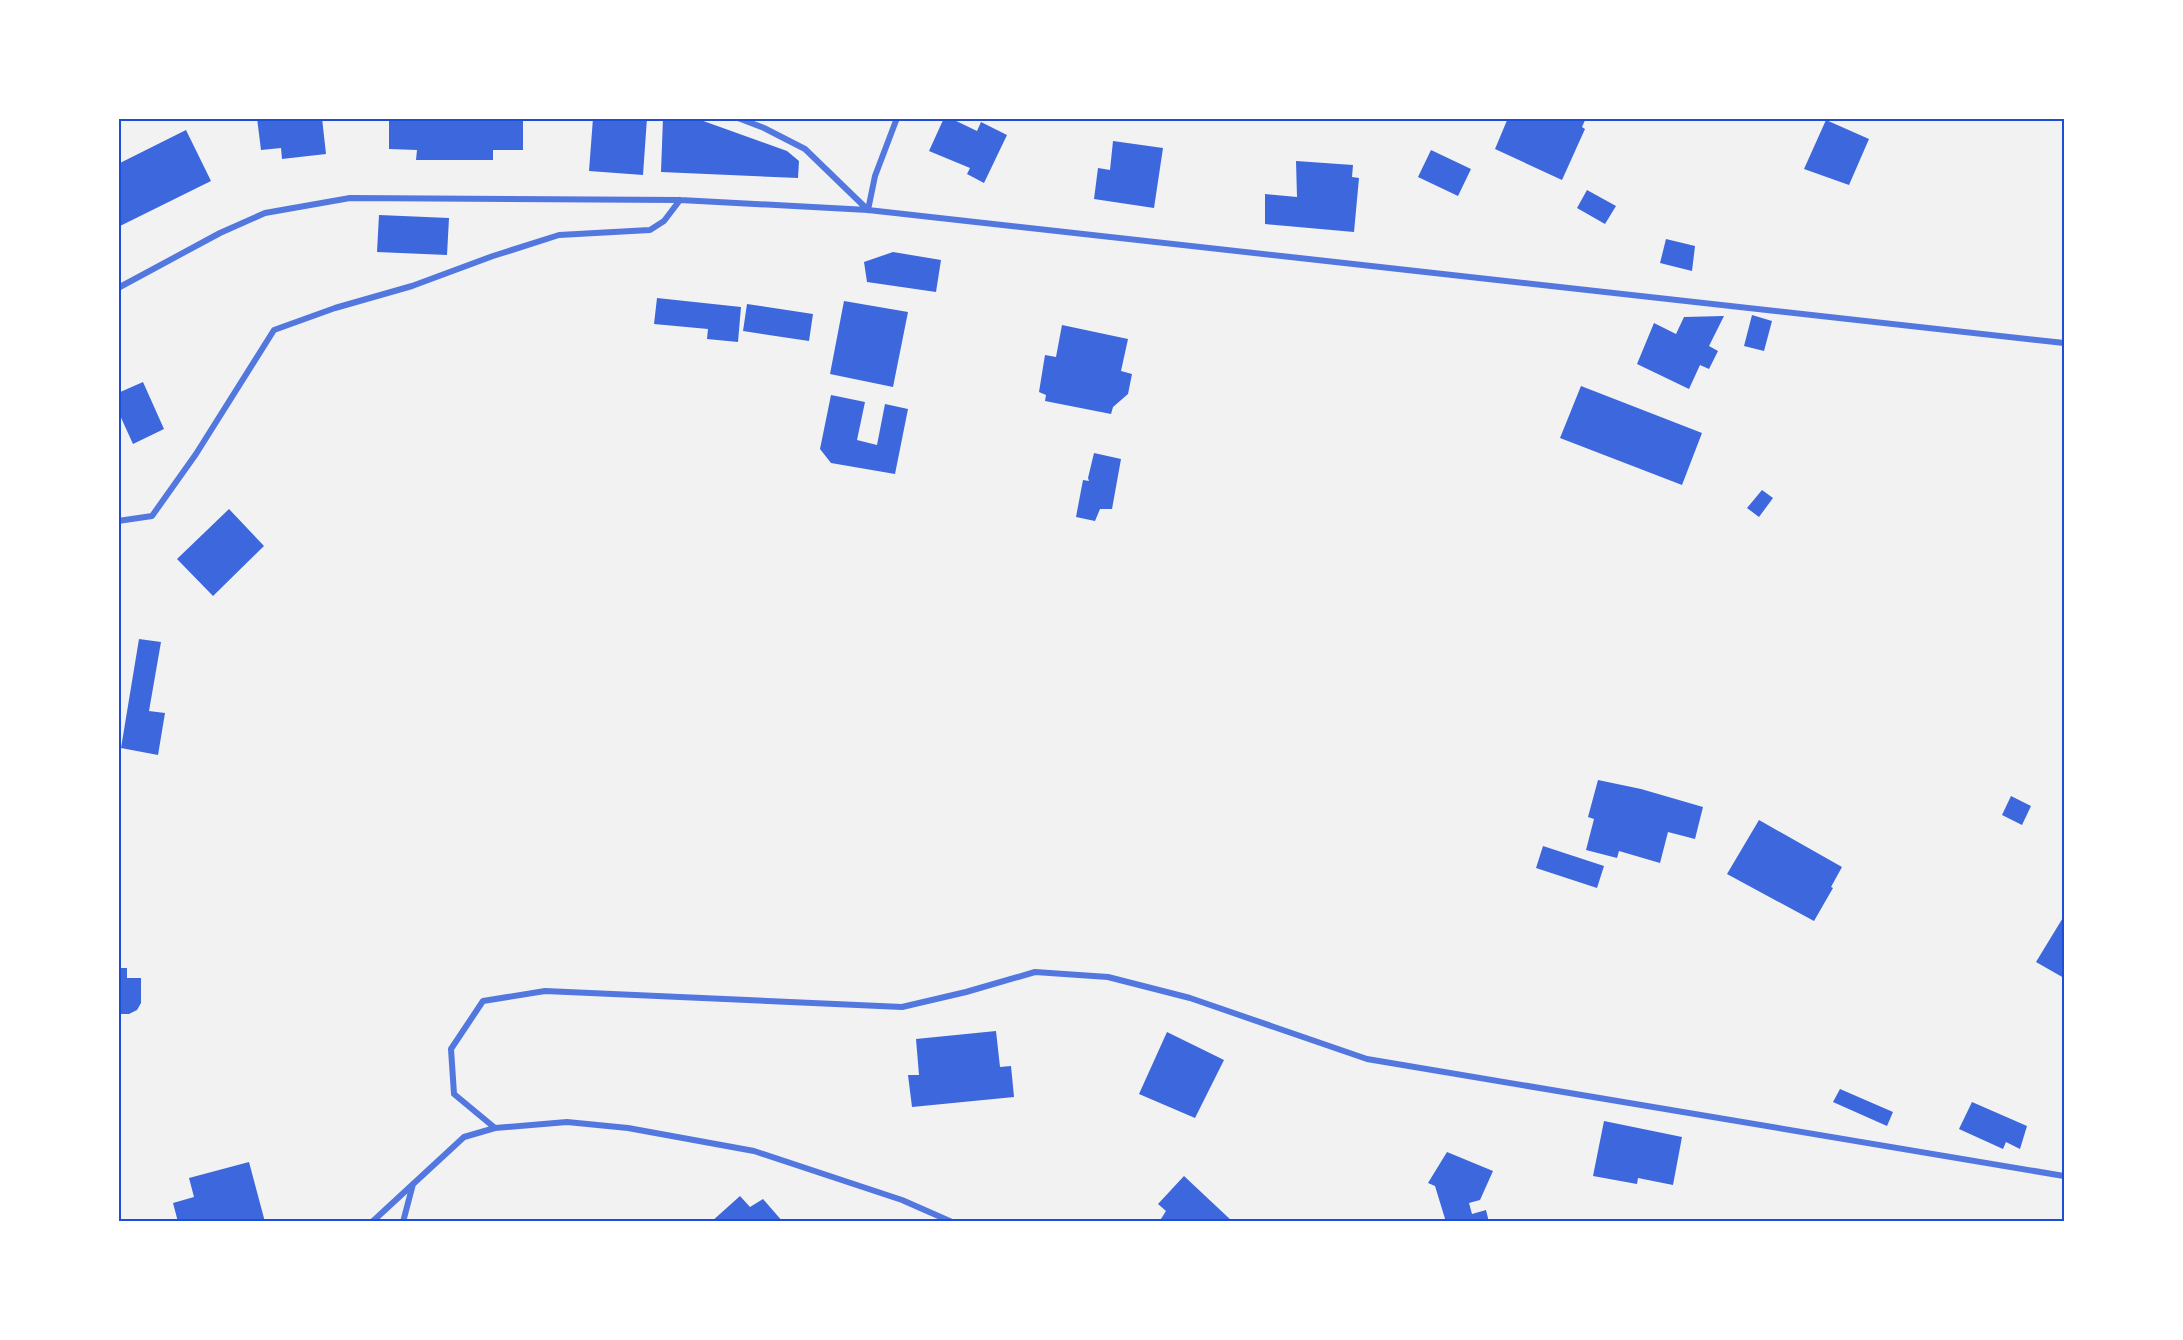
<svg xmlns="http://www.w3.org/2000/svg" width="2183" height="1340" viewBox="0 0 2183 1340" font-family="Overpass,sans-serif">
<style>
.building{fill:#3d67dc}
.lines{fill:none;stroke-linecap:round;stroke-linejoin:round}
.minor{stroke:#5277de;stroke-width:6}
.neatline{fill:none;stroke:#1d4ed8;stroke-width:2}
</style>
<rect width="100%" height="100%" fill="#f2f2f2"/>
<path class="building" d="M257,118H322L326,154L282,159L281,148L261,150Z
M389,118H523V150H493V160H416L417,150L389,149Z
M593,118H647L643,175L589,171Z
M663,118H695L787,151L799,161L798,178L661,172Z
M944,118H950L977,131L981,122L1007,135L984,183L967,174L970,168L929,151Z
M1508,118H1586L1582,127L1585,129L1562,180L1495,149Z
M1826,120L1869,139L1849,185L1804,169Z
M186,130L211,181L118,227V164Z
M1113,141L1163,148L1154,208L1094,199L1098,168L1110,170Z
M1431,150L1471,169L1458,196L1418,177Z
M1296,161L1353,165L1352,177L1359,178L1354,232L1265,224V194L1297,197Z
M1587,190L1616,206L1605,224L1577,208Z
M379,215L449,218L447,255L377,252Z
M1666,239L1695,246L1692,271L1660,263Z
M893,252L941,260L936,292L867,282L864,262Z
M657,298L741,307L738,342L707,339L708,329L654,324Z
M844,301L908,312L893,387L830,374Z
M747,304L813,314L809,341L743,331Z
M1752,315L1772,321L1764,351L1744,346Z
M1724,316L1709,346L1718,351L1709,369L1700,365L1689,389L1637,364L1654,323L1676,334L1684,317Z
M1062,325L1128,339L1121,371L1132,374L1128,394L1113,407L1111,414L1045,401L1046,395L1039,392L1045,355L1056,357Z
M143,382L164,429L133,444L118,411V393Z
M1581,386L1702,433L1682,485L1560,438Z
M831,395L865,402L857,440L877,445L885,404L908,409L895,474L831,463L820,449Z
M1094,453L1121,459L1112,509H1100L1095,521L1076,517L1083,480L1089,481L1088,478Z
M1762,490L1773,498L1759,517L1747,508Z
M229,509L264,546L213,596L177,559Z
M139,639L161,642L149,711L165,713L158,755L121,748Z
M1598,780L1641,789L1703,807L1695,839L1668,832L1660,863L1619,851L1617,858L1586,850L1594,819L1588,817Z
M2011,796L2031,806L2022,825L2002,815Z
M1759,820L1842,867L1831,887L1833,888L1814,921L1727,874Z
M1543,846L1604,866L1597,888L1536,868Z
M2064,916V978L2036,962Z
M118,968H127V978H141V1003L137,1010L129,1014H118Z
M996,1031L1000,1067L1011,1066L1014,1097L912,1107L908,1075H919L916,1039Z
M1167,1032L1224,1060L1195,1118L1139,1094Z
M1840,1089L1893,1112L1887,1126L1833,1102Z
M1972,1102L2027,1126L2020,1149L2006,1142L2003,1149L1959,1129Z
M1604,1121L1682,1137L1673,1185L1638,1178L1637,1184L1593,1176Z
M1447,1152L1493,1171L1480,1200L1469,1203L1472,1214L1486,1210L1489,1222H1446L1435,1186L1428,1183Z
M249,1162L265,1222H178L173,1203L194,1197L189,1178Z
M1184,1176L1233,1222H1159L1166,1211L1158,1204Z
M740,1196L750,1207L763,1199L783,1222H711Z"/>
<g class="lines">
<path class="minor" d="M738,118L764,128L805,149L868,210
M868,210L875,176L897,118
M118,288L220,233L265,213L350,198L680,200L868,210L2064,343
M118,521L152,516L196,454L274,330L335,308L412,286L493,256L559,235L650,230L664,221L680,200
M372,1222L464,1137L495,1128
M403,1222L413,1184
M952,1222L902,1200L754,1151L628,1128L567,1122L495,1128L454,1094L451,1049L483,1001L545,991L902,1007L966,992L1035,972L1108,977L1190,998L1367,1059L2064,1176"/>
</g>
<rect width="2183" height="1340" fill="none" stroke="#ffffff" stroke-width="240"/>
<rect x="120" y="120" width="1943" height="1100" class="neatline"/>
</svg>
